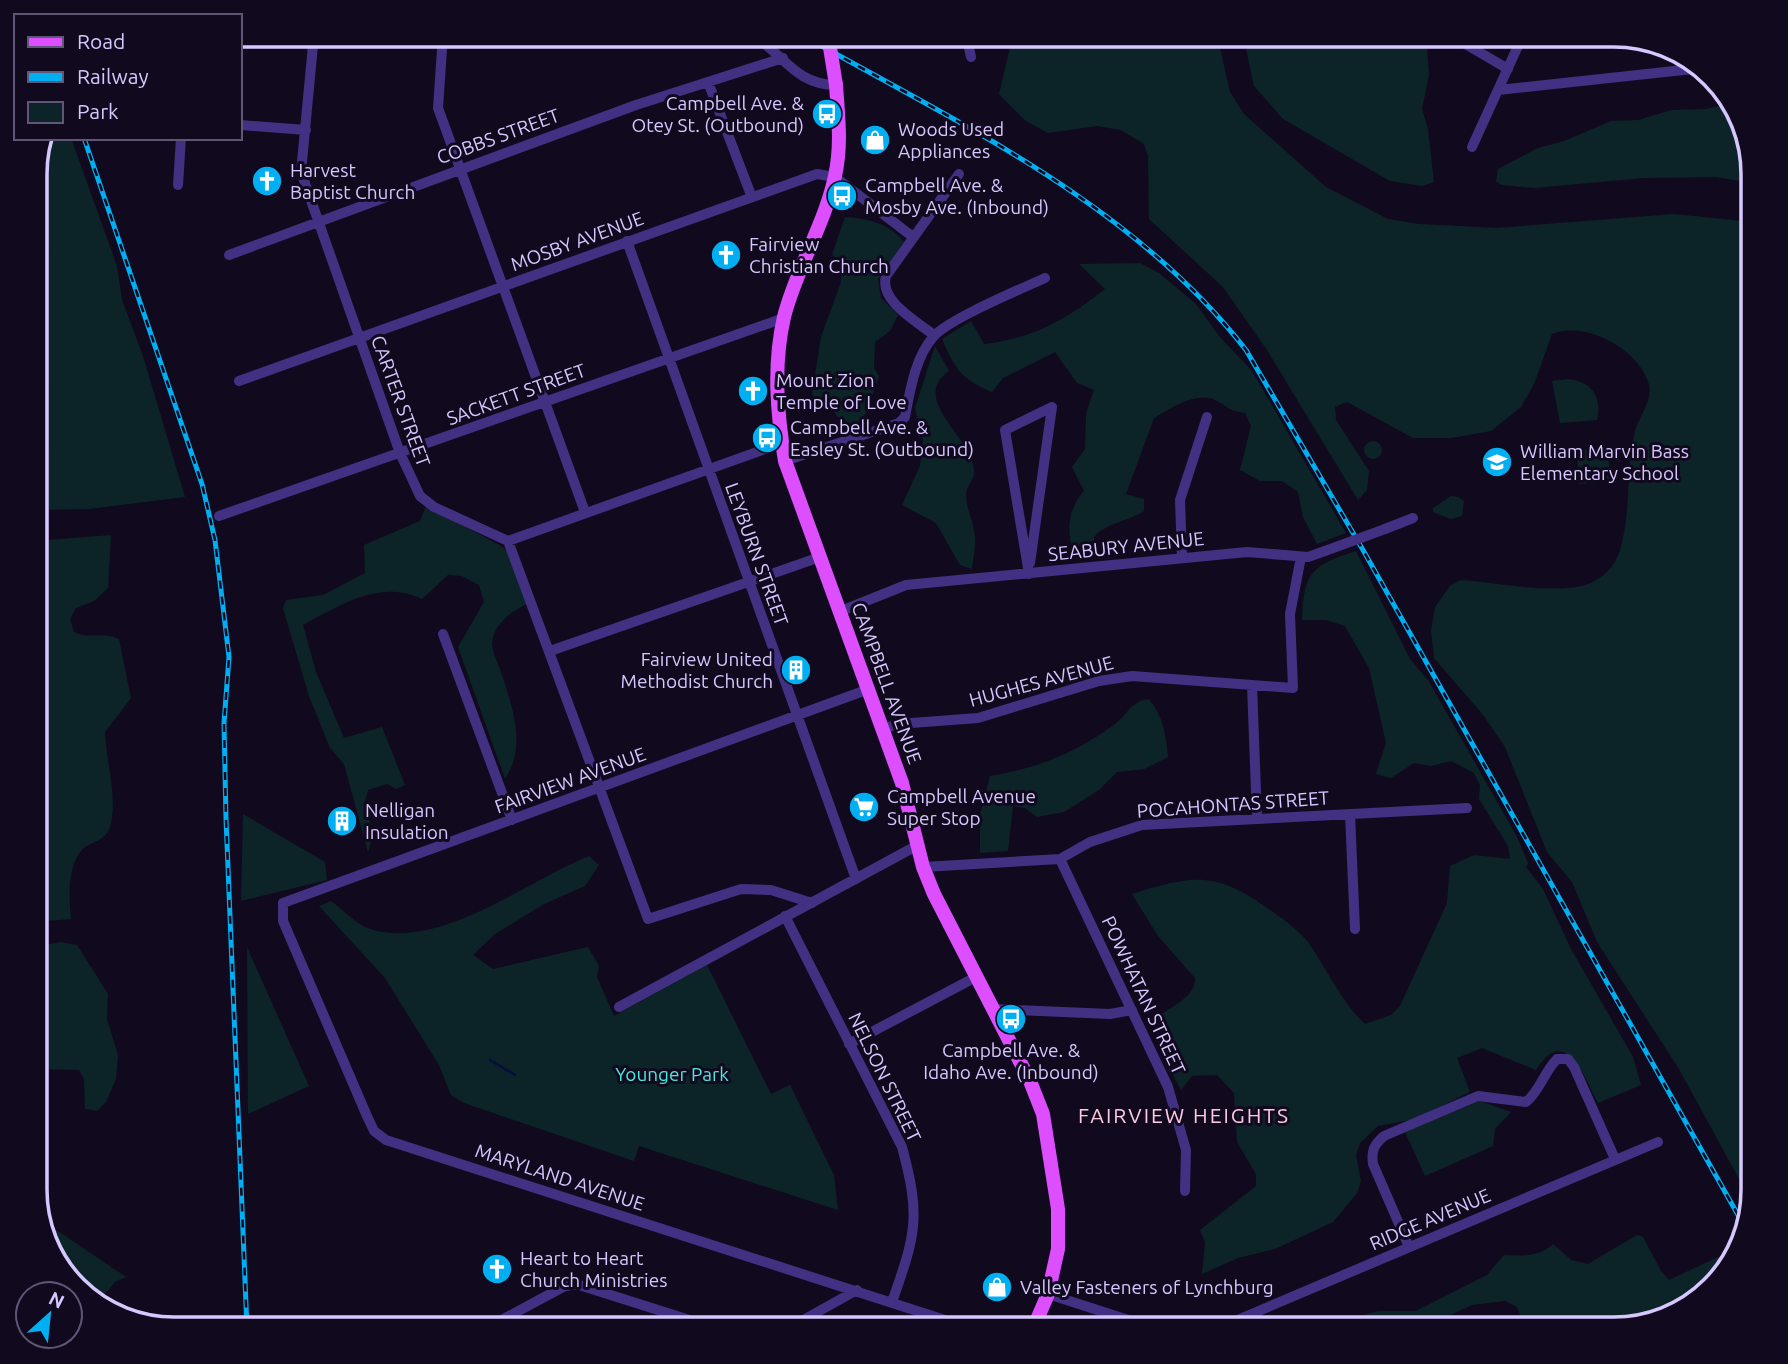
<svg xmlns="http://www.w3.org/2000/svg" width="1788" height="1364" viewBox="0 0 1788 1364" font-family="Ubuntu,sans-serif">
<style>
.green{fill:#0c2428}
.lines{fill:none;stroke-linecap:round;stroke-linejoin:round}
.stream{stroke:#040f3c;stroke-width:2.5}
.minor{stroke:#423082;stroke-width:10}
.primary{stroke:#dd4eff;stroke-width:14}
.rail-casing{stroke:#00aef2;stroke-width:5}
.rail{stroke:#110a1e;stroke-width:2.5;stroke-dasharray:8;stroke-linecap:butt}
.minor-bridge{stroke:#423082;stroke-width:10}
.primary-bridge{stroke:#dd4eff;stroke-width:14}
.labels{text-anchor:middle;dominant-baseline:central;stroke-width:6;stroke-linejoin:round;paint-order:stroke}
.poi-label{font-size:19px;fill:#d7c7ff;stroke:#110a1e;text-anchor:start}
.street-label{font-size:19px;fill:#d7c7ff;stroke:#110a1e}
.park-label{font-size:19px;fill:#48e9de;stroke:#110a1e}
.neighbourhood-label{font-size:21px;letter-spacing:2px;fill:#ffc9e1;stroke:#110a1e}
.rim{fill:none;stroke:#d7c7ff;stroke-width:3.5}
</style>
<rect width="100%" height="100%" fill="#110a1e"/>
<path class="green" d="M1013,35H1108L1131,40L1145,39L1146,35H1217L1230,92L1244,114L1326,187L1388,219L1419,224L1497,228L1674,214L1753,222V1190L1750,1199L1679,1069L1597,942L1572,882L1547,852L1505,747L1484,716L1434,658L1431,630L1435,607L1450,586L1461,580C1494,582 1564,597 1593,582C1608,574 1617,563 1621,546C1631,511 1626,471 1634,435C1637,419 1653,402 1649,385C1641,350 1584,319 1552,334L1534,384L1521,407L1491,431L1452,438H1413L1347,402L1335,407L1336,420L1369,471L1367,490L1358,500L1267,350L1223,287L1149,219L1148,156L1144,144L1121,130L1097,126L1048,133L1026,121L999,94Z
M1243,35H1426L1429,75L1422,109L1428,129L1434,182L1422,186L1390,181L1283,119L1254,86Z
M1731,103L1738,112L1753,183L1716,177L1644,178L1534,188L1501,185L1496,181L1498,169L1538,148L1564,141L1611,121L1638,120L1671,110L1706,109Z
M42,138H71L117,266L122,300L143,356L185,497L89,509L35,510V165Z
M845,217C869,219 889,223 904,242L878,279L881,298L898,315L890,331L875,342L874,368L879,376L866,413L856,426L840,421L831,407L819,403L812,394L821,337L841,282L842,261L832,255Z
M1140,263L1159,273L1196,304L1219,336L1252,371L1346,533L1317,544L1303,517L1298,492L1282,481H1260L1240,470L1251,426L1245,413C1225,410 1229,406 1215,400C1195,391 1171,409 1154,418L1126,494L1144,499V511C1127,522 1108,522 1094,537L1096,557L1077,559C1065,536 1067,509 1084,491L1072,467L1085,449L1086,414L1094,390L1077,383L1055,352L1003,378L992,392C961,379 955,369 942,339L971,321L984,344C1034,338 1066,320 1105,289L1079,264Z
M935,346L949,371C907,400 977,440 974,474C973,481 966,487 966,494C966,509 974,523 975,537C976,547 973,559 972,569L960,565L936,523L902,505L920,466L923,441L915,408Z
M1568,379C1592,382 1602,396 1597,420L1560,423L1552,381Z
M1364 450a9 9 0 1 1 18 0a9 9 0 1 1-18 0Z
M1608,448L1610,481L1579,484L1577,450Z
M1451,496L1458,497L1464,501L1462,516L1451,519L1433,512V508Z
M426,506L503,547L509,554L527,604C511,612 494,623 492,643C492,650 497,662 500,669C511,704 528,744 505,779L458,647L484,602L479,585L462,576L448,575L422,599C381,579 340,605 303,625L316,672L344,738L382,727L405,785L396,789L387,784L368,790L364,805L374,834L368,852L344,764L330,748L309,696L283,608L286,600L323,595L365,573L364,545L420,521Z
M111,535L108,588L94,601L76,608L70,619L74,632C89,640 105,631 119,639L131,698L105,732C106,761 117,794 111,823C107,843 90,840 81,851C67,868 69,899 71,919L35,922V541Z
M1356,551L1410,659L1428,680L1517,837L1528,863L1526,867L1543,889L1571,949L1633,1057L1641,1085L1598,1103C1585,1078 1565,1022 1536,1070L1482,1048L1457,1058L1470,1092L1415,1119L1378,1126L1360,1143L1356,1155L1361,1181L1357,1193L1333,1222L1275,1249L1238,1258L1202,1274L1205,1242L1200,1230L1256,1186V1174L1237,1142L1234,1093L1217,1075L1192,1076L1181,1090C1170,1068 1151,1042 1157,1017C1171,1007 1196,997 1195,978L1158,936L1132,894C1196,874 1216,871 1273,912C1287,922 1303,933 1312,948C1329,973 1342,1003 1365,1024L1391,1015L1400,1006L1447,903L1450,866L1474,855L1510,859L1508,846L1479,799L1480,785L1474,773L1451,761L1431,766L1414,763L1391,778L1376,774L1386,743L1369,668L1345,626L1326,620H1302C1304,572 1311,566 1356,551Z
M1149,699C1163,716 1166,735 1168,757L1144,769L1117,772L1099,790L1064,812L1037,817L1025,808L1013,806L1008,851L980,853V815L990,776C1038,768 1076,753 1115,724C1128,714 1131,701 1149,699Z
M243,814L325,862L327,880L241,901Z
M589,856L599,865L585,886L544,904L495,934L473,955L493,969L588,947L599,966L597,977L614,1016L707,965L771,1094L790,1085L834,1175L838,1210L639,1146L634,1161L464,1103L451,1095L439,1065L385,978L319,906L331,901C342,909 357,925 370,929C439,951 527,881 589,856Z
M61,942L77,945L108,994L107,1019L118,1055L116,1079L106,1102L97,1111L85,1109L84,1079L79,1070L35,1069V947Z
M247,947L309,1086L248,1114Z
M1480,1101L1511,1112L1495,1129L1493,1146L1425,1176L1405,1132Z
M37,1206L52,1227L126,1277L115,1282L97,1303L89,1300L50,1252Z
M1637,1235L1643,1237L1661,1271L1669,1280L1718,1257L1729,1260L1724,1275L1675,1315L1614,1329H1526L1517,1307L1505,1301L1472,1305L1420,1329H1336L1353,1318L1378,1311H1416L1487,1275L1504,1255C1521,1256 1540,1257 1553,1244L1571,1260L1588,1264Z"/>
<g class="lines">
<path class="stream" d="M35,524C42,502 52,477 35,457
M35,566V559
M35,612L39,595L35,591
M35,656L41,637L35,622
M490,1060L515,1075"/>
<path class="minor" d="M314,35L301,172L400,453L420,496L434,507L508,541L648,919L741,889L771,890L812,903
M443,35L438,108L585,512
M753,35C784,55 796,85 836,85
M966,35L971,57
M1450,35L1508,69
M708,82L751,195
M1498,90L1702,68
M240,125L306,130
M1472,147L1523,35
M178,185L181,138
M627,241L856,879
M229,255L636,105L783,58
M934,335C916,321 879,301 886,276L959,174
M239,381L817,174L835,177L913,237
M785,461L899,423L905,417C910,391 915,357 934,336C951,318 1019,290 1045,278
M219,516L784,318
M1385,529L1413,518
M508,541L782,443
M1182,558L1180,500L1207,417
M1030,563L1052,407
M1029,574L1005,430L1052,407
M841,611L906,585L1247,552L1308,557L1325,551
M443,634L512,820
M550,651L820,557
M1252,685L1257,818
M869,689L283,903V921L367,1116L374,1131L386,1140L973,1329
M883,729L898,724L978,718L1099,681L1132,676L1293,688L1290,614L1301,557
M1350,814L1355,929
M1060,859L1168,1087L1186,1150L1185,1191
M923,867L1060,859L1090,842L1142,825L1467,808
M785,916L902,1147C921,1217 916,1234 892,1302
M619,1007L918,845
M992,1009L1110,1014L1132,1010
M849,1044L976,977
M1409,1247L1373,1164C1371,1150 1374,1145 1384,1136L1478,1096L1526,1102C1540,1091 1544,1072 1557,1059H1568L1574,1067L1615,1159
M1048,1294L1156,1329
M485,1329L563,1287L576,1284L718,1329
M787,1329L857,1290
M1216,1329L1658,1142"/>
<path class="primary" d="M836,85C838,115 842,145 835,176C825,224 796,269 784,317C773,365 777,414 785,461L902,783L923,867L934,894L1030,1081L1043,1114L1058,1209V1249L1048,1294L1033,1329"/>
<g class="rail-casing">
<path id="rail" d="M802,35C958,123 1133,204 1246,350L1363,550L1742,1222
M84,138L202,484L215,540L229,657L224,723L226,819L247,1329"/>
</g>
<use href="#rail" class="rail"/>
<path class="minor-bridge" d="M1325,551L1385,529"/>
<path class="primary-bridge" d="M828,35L836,85"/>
</g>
<defs>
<g id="bus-disc" transform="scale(1.575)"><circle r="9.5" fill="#00aef2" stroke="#110a1e"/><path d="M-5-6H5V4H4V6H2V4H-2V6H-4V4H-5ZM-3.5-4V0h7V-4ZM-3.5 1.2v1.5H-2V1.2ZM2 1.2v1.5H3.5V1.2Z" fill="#fff"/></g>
<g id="shop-disc" transform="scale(1.575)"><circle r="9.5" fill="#00aef2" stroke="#110a1e"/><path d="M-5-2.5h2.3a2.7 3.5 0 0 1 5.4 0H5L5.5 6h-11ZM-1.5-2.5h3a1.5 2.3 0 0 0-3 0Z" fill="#fff"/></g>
<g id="church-disc" transform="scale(1.575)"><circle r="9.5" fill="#00aef2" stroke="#110a1e"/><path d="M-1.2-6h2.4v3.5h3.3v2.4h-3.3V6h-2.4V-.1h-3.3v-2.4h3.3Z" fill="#fff"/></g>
<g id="school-disc" transform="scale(1.575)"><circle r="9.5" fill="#00aef2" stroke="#110a1e"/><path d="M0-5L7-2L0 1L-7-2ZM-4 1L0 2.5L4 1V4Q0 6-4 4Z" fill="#fff"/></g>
<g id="building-disc" transform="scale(1.575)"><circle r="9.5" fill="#00aef2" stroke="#110a1e"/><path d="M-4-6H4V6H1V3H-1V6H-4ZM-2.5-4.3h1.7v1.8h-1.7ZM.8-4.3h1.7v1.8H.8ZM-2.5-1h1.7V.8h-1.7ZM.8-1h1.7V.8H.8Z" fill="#fff"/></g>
<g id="supermarket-disc" transform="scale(1.575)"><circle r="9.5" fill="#00aef2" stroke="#110a1e"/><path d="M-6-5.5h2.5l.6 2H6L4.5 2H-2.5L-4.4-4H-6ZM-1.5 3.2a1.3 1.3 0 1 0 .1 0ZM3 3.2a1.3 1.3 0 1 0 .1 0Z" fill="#fff"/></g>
</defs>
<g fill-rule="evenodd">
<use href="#bus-disc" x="827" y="114"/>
<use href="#shop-disc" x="875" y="140"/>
<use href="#church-disc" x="267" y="181"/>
<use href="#bus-disc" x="842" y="196"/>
<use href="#church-disc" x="726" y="255"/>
<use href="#church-disc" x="753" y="391"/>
<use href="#bus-disc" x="767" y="438"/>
<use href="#school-disc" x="1497" y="462"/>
<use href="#building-disc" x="796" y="670"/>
<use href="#supermarket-disc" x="864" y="807"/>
<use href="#building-disc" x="342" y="821"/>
<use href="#bus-disc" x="1011" y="1019"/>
<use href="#church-disc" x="497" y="1269"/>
<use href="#shop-disc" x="997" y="1287"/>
</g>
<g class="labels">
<g class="poi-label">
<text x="804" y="103" text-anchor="end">Campbell Ave. &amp;<tspan x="804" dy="22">Otey St. (Outbound)</tspan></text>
<text x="898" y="129">Woods Used<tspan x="898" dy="22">Appliances</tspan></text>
<text x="290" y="170">Harvest<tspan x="290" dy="22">Baptist Church</tspan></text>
<text x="865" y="185">Campbell Ave. &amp;<tspan x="865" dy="22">Mosby Ave. (Inbound)</tspan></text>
<text x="749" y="244">Fairview<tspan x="749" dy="22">Christian Church</tspan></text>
<text x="776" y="380">Mount Zion<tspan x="776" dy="22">Temple of Love</tspan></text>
<text x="790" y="427">Campbell Ave. &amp;<tspan x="790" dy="22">Easley St. (Outbound)</tspan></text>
<text x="1520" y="451">William Marvin Bass<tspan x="1520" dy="22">Elementary School</tspan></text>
<text x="773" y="659" text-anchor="end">Fairview United<tspan x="773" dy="22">Methodist Church</tspan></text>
<text x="887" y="796">Campbell Avenue<tspan x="887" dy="22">Super Stop</tspan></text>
<text x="365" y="810">Nelligan<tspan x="365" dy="22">Insulation</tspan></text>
<text x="1011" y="1050" text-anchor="middle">Campbell Ave. &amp;<tspan x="1011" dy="22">Idaho Ave. (Inbound)</tspan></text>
<text x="520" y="1258">Heart to Heart<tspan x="520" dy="22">Church Ministries</tspan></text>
<text x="1020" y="1287">Valley Fasteners of Lynchburg</text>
</g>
<g class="street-label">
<text transform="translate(498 136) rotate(-20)">COBBS STREET</text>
<text transform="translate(577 241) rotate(-20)">MOSBY AVENUE</text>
<text transform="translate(516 394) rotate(-20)">SACKETT STREET</text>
<text transform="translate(401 401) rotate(70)">CARTER STREET</text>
<text transform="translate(1126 546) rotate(-6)">SEABURY AVENUE</text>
<text transform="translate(757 554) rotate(70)">LEYBURN STREET</text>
<text transform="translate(1041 681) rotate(-15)">HUGHES AVENUE</text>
<text transform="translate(887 683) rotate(70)">CAMPBELL AVENUE</text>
<text transform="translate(570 780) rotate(-20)">FAIRVIEW AVENUE</text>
<text transform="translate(1233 804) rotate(-4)">POCAHONTAS STREET</text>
<text transform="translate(1144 995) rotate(65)">POWHATAN STREET</text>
<text transform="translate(885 1077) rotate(64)">NELSON STREET</text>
<text transform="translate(560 1177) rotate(18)">MARYLAND AVENUE</text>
<text transform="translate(1430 1219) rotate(-23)">RIDGE AVENUE</text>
</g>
<g class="park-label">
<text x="672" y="1074">Younger Park</text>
</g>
<g class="neighbourhood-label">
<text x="1184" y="1115">FAIRVIEW HEIGHTS</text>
</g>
</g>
<path d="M0 0H1788V1364H0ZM174 47H1614A127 127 0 0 1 1741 174V1190A127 127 0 0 1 1614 1317H174A127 127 0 0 1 47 1190V174A127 127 0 0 1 174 47Z" fill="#110a1e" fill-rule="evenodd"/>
<path class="rim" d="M174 47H1614A127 127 0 0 1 1741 174V1190A127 127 0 0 1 1614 1317H174A127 127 0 0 1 47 1190V174A127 127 0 0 1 174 47Z"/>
<rect x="14" y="14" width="228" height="126" fill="#110a1e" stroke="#605678" stroke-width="2"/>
<rect x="28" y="37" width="35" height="10" fill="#dd4eff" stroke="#605678" stroke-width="2"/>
<text x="77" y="49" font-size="21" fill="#d7c7ff">Road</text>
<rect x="28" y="72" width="35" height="10" fill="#00aef2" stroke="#605678" stroke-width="2"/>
<text x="77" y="84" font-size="21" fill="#d7c7ff">Railway</text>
<rect x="28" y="102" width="35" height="21" fill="#0c2428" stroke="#605678" stroke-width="2"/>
<text x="77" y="119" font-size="21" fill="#d7c7ff">Park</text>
<g transform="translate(49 1315) rotate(27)"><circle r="33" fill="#110a1e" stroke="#605678" stroke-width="2"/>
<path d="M0-5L12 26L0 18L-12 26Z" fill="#00aef2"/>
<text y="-10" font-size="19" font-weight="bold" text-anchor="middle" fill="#d7c7ff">N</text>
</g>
</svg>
